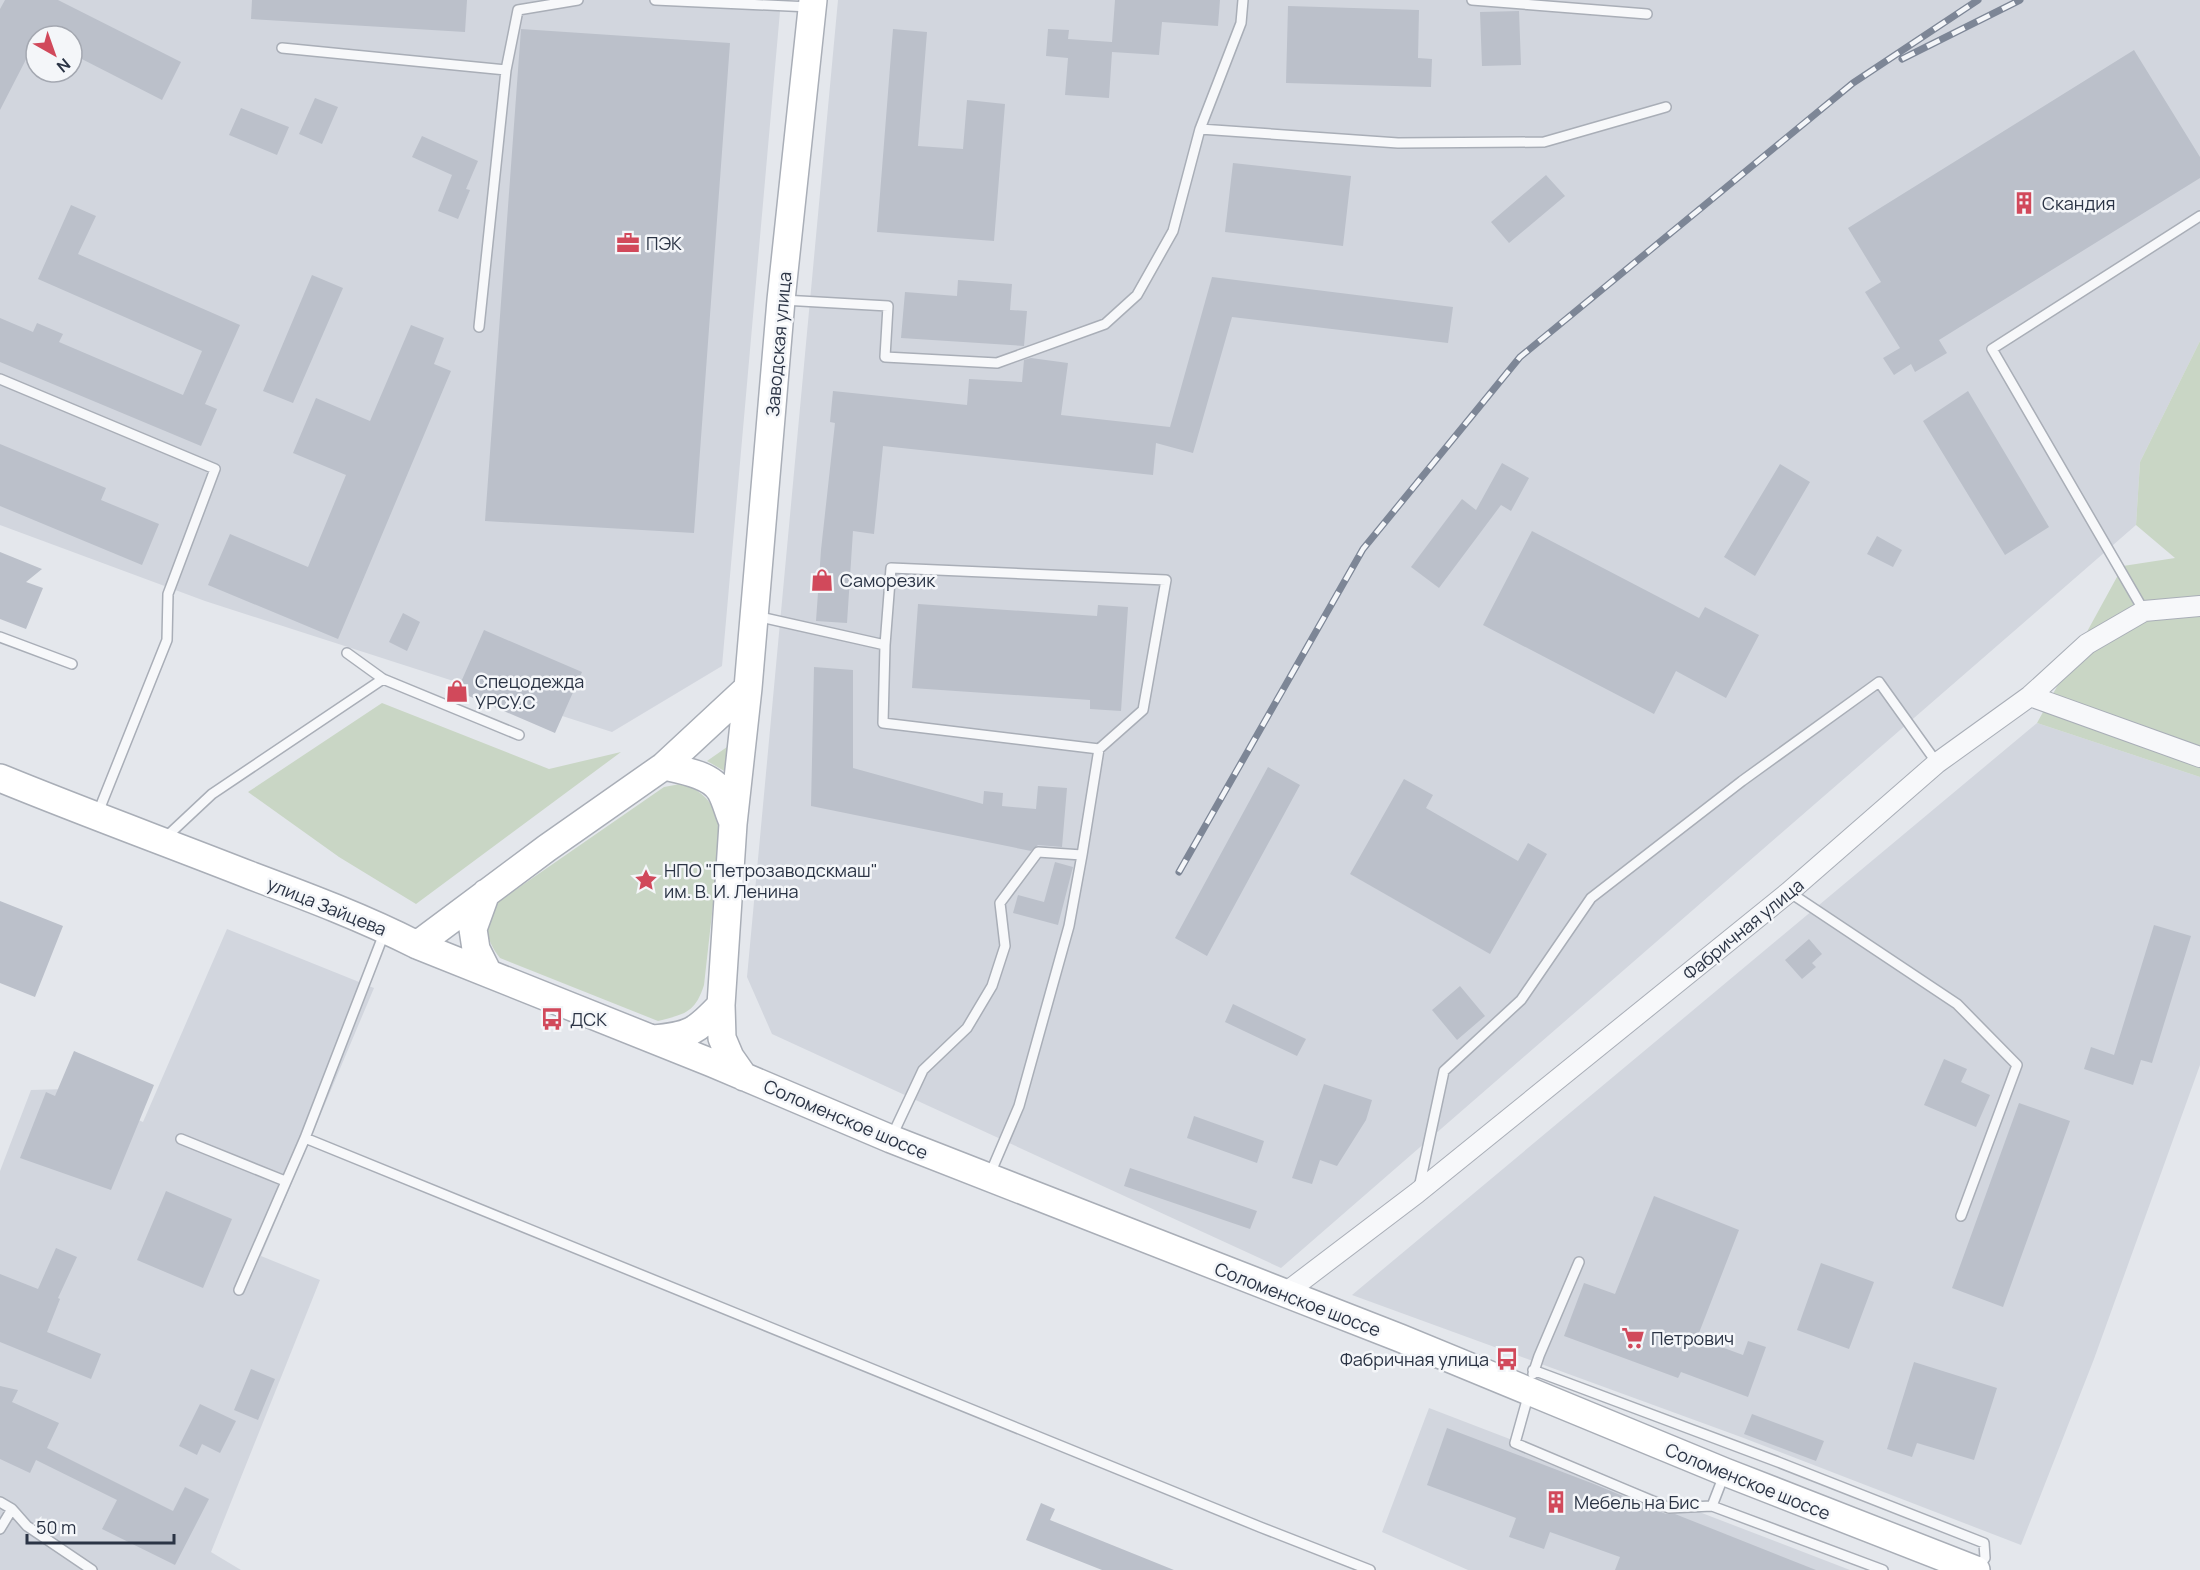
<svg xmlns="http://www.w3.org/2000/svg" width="2200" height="1570" viewBox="0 0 2200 1570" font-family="Manrope,sans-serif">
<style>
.built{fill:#d2d6de;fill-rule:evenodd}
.green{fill:#c9d6c5}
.building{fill:#bbc0ca}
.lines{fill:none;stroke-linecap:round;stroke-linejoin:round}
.lane-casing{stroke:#a9aeb7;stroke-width:12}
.street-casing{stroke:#a9aeb7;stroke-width:22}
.secondary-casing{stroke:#a9aeb7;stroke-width:30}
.lane{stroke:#f7f8fa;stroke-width:9}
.street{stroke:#f7f8fa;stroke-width:20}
.secondary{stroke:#fff;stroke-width:27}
.rail-casing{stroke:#7d8696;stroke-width:7}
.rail{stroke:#f4f6f9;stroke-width:4.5;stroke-dasharray:14;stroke-linecap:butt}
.labels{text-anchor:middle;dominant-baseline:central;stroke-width:5;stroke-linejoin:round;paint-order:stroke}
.poi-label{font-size:18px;fill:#2b3445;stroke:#f4f6f9;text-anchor:start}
.street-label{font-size:18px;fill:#2b3445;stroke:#f4f6f9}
</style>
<rect width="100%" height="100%" fill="#e4e7ec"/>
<path class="built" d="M0,0H781L722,666L612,732L205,601L0,525ZM36,36H72V72H36Z
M838,0H2200V341L2140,462L2136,525L1281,1268L772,1034L747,977Z
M2037,723L2200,777V1065L2094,1359L2021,1545L1741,1437L1352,1295Z
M227,929L374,988L261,1256L320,1280L211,1552L241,1570H0V1171L31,1090L66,1089L143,1122Z
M1429,1408L1850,1570H1468L1382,1532Z"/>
<path class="green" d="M2200,341V777L2037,723L2123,566L2175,558L2136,525L2140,462Z
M382,703L549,769L621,752L416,904L339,857L248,792Z
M727,747L726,772L707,761Z
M680,784C704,790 711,802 722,824L704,985C695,1013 685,1014 658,1021L500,958C484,938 484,923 498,902L664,787Z"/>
<path class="building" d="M5,0H58L181,62L162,100L72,54V36H36V40L0,110V9Z
M252,0H467L465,32L251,19Z
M1115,0H1220L1218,26L1162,22L1159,55L1112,52L1109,98L1065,95L1068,58L1046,56L1048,29L1069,30L1068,39L1112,42Z
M1288,6L1419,10L1418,58L1432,59L1431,87L1286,83Z
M1519,11L1521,65L1482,66L1480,12Z
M521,29L730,43L694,533L485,521Z
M893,29L927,32L918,146L963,149L967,100L1005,104L994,241L877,232Z
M2134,50L2200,157V178L1939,340L1947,353L1915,372L1911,364L1894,375L1883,358L1900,348L1865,292L1881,282L1848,228Z
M315,98L338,107L322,144L299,134Z
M241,108L289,127L277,155L229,135Z
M422,136L478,161L466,189L470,190L458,219L438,211L452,175L412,157Z
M1233,163L1351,176L1343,246L1225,232Z
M1546,175L1565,196L1509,243L1491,222Z
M71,205L96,216L78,254L240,325L205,404L217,409L201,446L0,362V318L33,332L37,323L63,334L59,342L183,395L202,351L38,279Z
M312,275L343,288L293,403L263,391Z
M1212,277L1453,307L1448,343L1232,317L1193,453L1156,443L1153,475L883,446L874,534L853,531L847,623L816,621L821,550L835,423L830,422L833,391L967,405L969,379L1022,382L1024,360L1031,358L1068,363L1061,415L1170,427Z
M958,280L1012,284L1010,310L1027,311L1024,346L901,338L905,292L957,296Z
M411,325L444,338L434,364L451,371L338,639L208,585L230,534L308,567L346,475L293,453L316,398L370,421Z
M1968,391L2049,527L2005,555L1923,421Z
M0,444L106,488L101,500L159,524L142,565L0,506Z
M1502,463L1529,478L1511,511L1501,505L1439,588L1411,567L1462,499L1476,510Z
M1780,464L1810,482L1755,576L1724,557Z
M1532,531L1699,618L1705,607L1759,635L1726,698L1676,671L1654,714L1483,625Z
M1877,536L1902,550L1893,567L1867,554Z
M0,552L42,569L26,582L43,588L26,629L0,619Z
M918,604L1097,616L1098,605L1128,607L1121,711L1090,709V700L912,688Z
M403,613L420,622L407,651L389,642Z
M484,630L582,672L555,733L457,691Z
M814,667L853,670V768L983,804L984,791L1003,793L1002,806L1036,809L1038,786L1067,788L1062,847L1038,845L1031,851L811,806Z
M1268,767L1300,785L1207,956L1175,938Z
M1404,779L1433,795L1426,808L1518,861L1528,843L1547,854L1490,954L1350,874Z
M1055,862L1073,867L1058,925L1013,913L1018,895L1044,902Z
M0,901L63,926L35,997L0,983Z
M2154,925L2191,936L2152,1063L2141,1060L2133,1085L2084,1069L2091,1047L2114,1055Z
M1809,939L1822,954L1812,963L1816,967L1802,979L1785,960Z
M1460,986L1485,1016L1457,1040L1432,1010Z
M1233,1004L1306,1039L1297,1056L1225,1022Z
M74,1051L154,1085L111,1190L20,1158L46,1092L55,1096Z
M1944,1059L1967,1069L1961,1082L1990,1095L1976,1127L1924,1105Z
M1324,1084L1372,1100L1366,1120L1337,1166L1320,1160L1312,1184L1292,1178Z
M2019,1103L2070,1121L2003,1307L1952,1288Z
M1194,1116L1264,1141L1257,1163L1187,1138Z
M1130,1168L1257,1211L1250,1229L1124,1186Z
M166,1191L232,1219L203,1288L137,1260Z
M1654,1196L1739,1230L1697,1338L1743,1355L1748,1341L1766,1347L1748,1397L1681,1372L1678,1378L1564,1336L1584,1283L1615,1294Z
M56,1248L77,1257L58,1298L60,1299L47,1332L101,1354L91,1379L0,1342V1274L38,1289Z
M1821,1263L1874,1282L1849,1349L1797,1330Z
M1914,1362L1997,1388L1974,1460L1917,1443L1912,1457L1887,1449Z
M251,1369L275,1379L258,1420L234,1410Z
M0,1386L18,1390L12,1402L59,1423L47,1448L173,1511L185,1487L209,1499L175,1565L102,1529L117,1500L36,1460L30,1473L0,1459Z
M200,1404L236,1421L220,1453L202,1444L197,1455L179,1446Z
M1752,1414L1824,1441L1816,1461L1744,1434Z
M1447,1428L1594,1484L1666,1514H1675L1816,1570H1615L1620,1557L1550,1532L1544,1549L1509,1537L1516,1518L1427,1485Z
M1041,1503L1055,1509L1050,1520L1174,1570H1102L1026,1540Z"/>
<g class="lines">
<g class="lane-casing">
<path id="lane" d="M655,0L810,7
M1472,0L1647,14
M282,48L506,70
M1200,129L1398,143L1544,142L1666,107
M783,300L888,306L885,357L997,363L1105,324L1137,295L1173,231L1200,129L1241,23L1243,0
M479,327L506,70L518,10L578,0
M0,379L215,469L168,594L167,640L97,815
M2144,611L1992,349L2200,216
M756,616L885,645L891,568L1166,580L1143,710L1099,749L883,723L885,645
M0,637L72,664
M347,653L383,679L519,735
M165,838L212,794L383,679
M1789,892L1957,1004L2017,1065L1961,1216
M892,1136L923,1070L967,1028L992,986L1005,946L1000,903L1038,852L1082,855L1099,749
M305,1138L1260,1527L1370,1570
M181,1139L285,1181
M990,1174L1019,1106L1069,926L1082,855
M1419,1188L1444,1071L1521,1000L1591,898L1742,781L1879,682L1937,763
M239,1290L305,1138L385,931
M1533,1370L1778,1462L1984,1543L1985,1558L1978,1568
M1533,1374L1539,1356L1579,1262
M1529,1393L1515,1443L1669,1508L1712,1506
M1724,1475L1712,1506L1883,1570
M0,1502L12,1509L0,1529
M12,1509L27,1526L92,1570"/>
</g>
<g class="street-casing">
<path id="street" d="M2030,696L2200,757
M1284,1294L1417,1193L1789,892L1937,763L2030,696L2087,644L2144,611L2200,606"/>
</g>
<g class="secondary-casing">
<path id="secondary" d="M664,766C682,770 712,775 721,792C726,801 728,811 732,820
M0,778C83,812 168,843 252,876C308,897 364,918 417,945L712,1063L891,1139L1400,1338L1725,1472L1976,1570
M486,893L473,929L476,949L488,973
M417,945L547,848L664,766L748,688
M653,1039C689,1036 696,1032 721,1005
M744,1077L730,1057L722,1038L721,1005L733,824L748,688L781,300L813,0"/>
</g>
<use href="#lane" class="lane"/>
<use href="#street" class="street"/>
<use href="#secondary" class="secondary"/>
<g class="rail-casing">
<path id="rail" d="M1902,59L2020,0
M1179,872L1363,549L1520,357L1853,83L1978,0"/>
</g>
<use href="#rail" class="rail"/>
</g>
<defs>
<g id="building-bare" transform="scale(1.8)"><path d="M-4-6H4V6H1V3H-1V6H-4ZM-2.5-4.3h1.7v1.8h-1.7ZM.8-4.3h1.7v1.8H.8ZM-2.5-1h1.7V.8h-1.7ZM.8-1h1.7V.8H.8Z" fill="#d1495b" stroke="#f4f6f9" stroke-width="2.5" paint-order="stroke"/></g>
<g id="office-bare" transform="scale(1.8)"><path d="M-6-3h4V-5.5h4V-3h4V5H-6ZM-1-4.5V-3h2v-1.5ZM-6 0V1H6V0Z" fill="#d1495b" stroke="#f4f6f9" stroke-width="2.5" paint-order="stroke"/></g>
<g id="shop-bare" transform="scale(1.8)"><path d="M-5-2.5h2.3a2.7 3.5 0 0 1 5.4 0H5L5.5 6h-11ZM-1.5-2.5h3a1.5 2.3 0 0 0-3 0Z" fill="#d1495b" stroke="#f4f6f9" stroke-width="2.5" paint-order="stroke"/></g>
<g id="sight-bare" transform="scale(1.8)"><path d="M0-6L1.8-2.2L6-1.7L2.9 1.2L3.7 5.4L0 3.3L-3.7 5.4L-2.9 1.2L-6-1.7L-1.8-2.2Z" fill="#d1495b" stroke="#f4f6f9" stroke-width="2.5" paint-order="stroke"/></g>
<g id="bus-bare" transform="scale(1.8)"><path d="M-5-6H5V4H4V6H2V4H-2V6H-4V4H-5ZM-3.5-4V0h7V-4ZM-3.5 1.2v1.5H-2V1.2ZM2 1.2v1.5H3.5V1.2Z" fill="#d1495b" stroke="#f4f6f9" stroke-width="2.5" paint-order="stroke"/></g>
<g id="supermarket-bare" transform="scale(1.8)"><path d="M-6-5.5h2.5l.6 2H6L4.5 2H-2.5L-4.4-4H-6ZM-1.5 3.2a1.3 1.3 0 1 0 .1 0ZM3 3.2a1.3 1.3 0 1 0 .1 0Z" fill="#d1495b" stroke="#f4f6f9" stroke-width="2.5" paint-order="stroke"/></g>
</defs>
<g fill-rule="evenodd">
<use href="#building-bare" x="2024" y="203"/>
<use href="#office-bare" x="628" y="243"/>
<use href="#shop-bare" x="822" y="580"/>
<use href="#shop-bare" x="457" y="691"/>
<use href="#sight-bare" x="646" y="880"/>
<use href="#bus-bare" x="552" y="1019"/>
<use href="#supermarket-bare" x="1633" y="1338"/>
<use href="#bus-bare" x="1507" y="1359"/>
<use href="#building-bare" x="1556" y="1502"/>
</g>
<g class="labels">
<g class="poi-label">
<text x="2042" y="203">Скандия</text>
<text x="646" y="243">ПЭК</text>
<text x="840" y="580">Саморезик</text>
<text x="475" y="681">Спецодежда<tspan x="475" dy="21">УРСУ.С</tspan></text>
<text x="664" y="870">НПО "Петрозаводскмаш"<tspan x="664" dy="21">им. В. И. Ленина</tspan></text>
<text x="570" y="1019">ДСК</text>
<text x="1651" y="1338">Петрович</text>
<text x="1489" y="1359" text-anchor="end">Фабричная улица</text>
<text x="1574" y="1502">Мебель на Бис</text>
</g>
<g class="street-label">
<text transform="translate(778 344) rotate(-85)">Заводская улица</text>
<text transform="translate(327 906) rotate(22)">улица Зайцева</text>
<text transform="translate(1743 929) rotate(-39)">Фабричная улица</text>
<text transform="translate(846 1119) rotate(23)">Соломенское шоссе</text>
<text transform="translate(1298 1299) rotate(21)">Соломенское шоссе</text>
<text transform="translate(1748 1481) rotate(22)">Соломенское шоссе</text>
</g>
</g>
<g transform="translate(54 54) rotate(140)"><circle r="28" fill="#f4f6f9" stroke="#a4a8b1" stroke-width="1.5"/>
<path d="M0-4.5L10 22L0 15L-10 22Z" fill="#d1495b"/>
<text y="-9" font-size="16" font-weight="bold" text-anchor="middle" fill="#2b3445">N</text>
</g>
<path d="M27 1534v9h147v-9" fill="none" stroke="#2b3445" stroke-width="3"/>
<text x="36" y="1534" font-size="18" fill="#2b3445" stroke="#f4f6f9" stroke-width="4.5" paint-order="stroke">50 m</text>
</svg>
